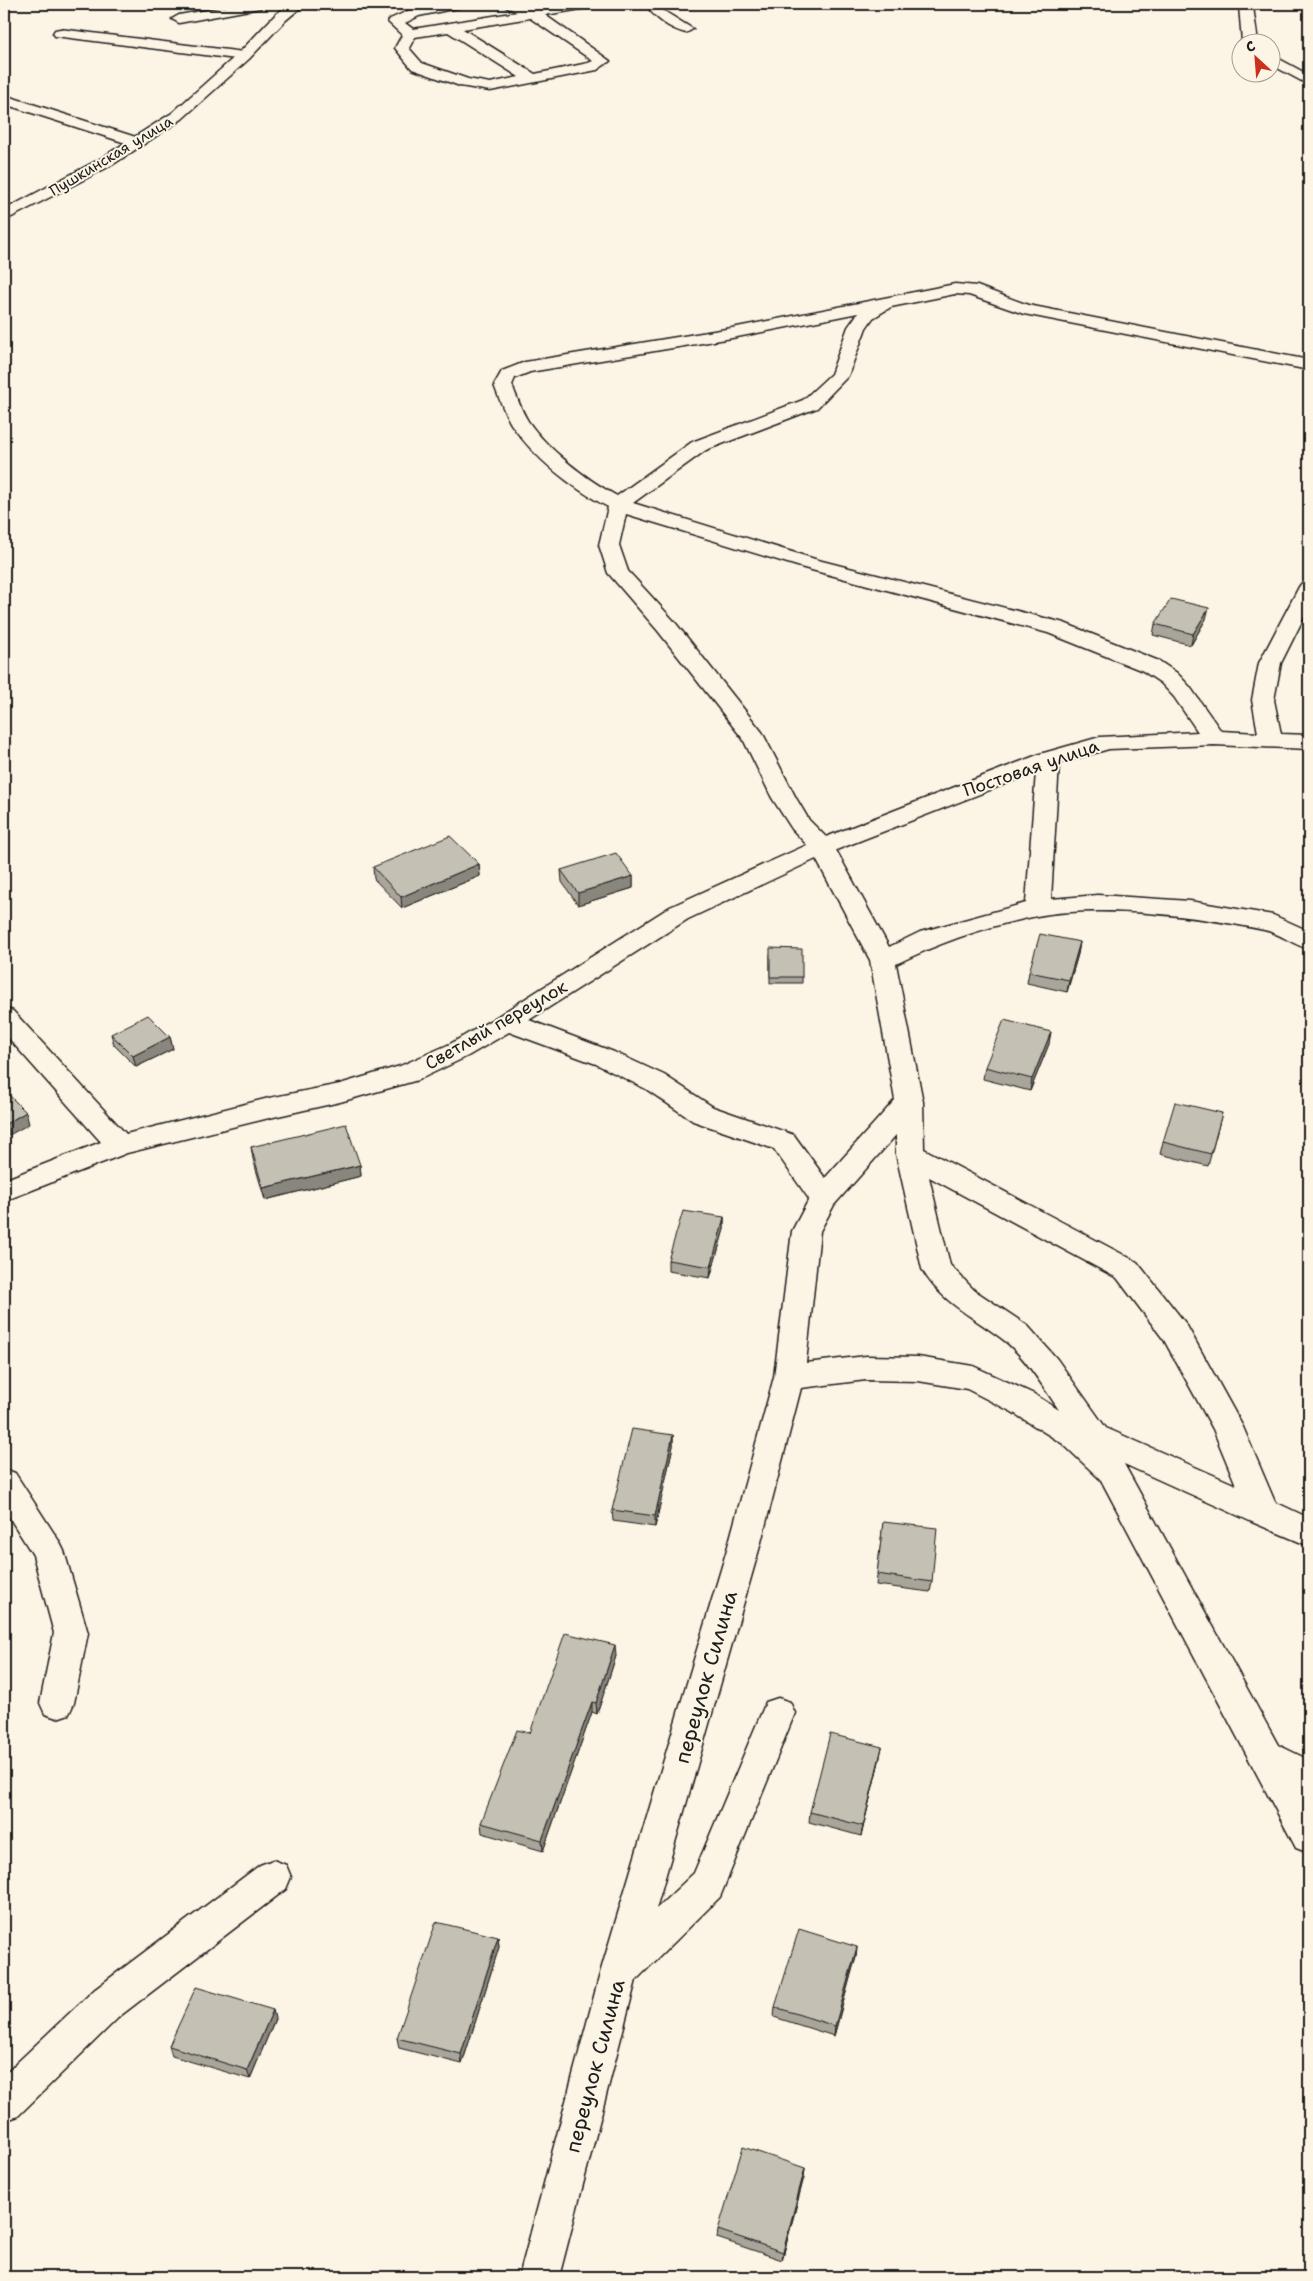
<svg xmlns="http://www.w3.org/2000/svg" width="1313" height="2281" viewBox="0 0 1313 2281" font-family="'Shantell Sans',sans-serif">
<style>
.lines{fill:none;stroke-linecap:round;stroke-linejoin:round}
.minor-casing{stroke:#1c1c1c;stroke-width:3}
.major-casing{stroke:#1c1c1c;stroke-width:3}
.minor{fill:#fcf5e5;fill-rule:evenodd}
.major{fill:#fcf5e5;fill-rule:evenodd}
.wall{fill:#a9a59a;stroke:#1c1c1c}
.shaded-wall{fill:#89867d;stroke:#1c1c1c}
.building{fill:#c4c0b3;stroke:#1c1c1c}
.labels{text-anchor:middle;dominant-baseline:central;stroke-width:4;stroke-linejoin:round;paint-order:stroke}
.far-street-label{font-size:15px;fill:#1c1c1c;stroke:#fcf5e5}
.street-label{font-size:18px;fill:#1c1c1c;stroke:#fcf5e5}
.near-street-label{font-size:21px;fill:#1c1c1c;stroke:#fcf5e5}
</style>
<rect width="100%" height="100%" fill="#fcf5e5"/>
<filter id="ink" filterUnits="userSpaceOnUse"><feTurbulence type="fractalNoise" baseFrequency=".02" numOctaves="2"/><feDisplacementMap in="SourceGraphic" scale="10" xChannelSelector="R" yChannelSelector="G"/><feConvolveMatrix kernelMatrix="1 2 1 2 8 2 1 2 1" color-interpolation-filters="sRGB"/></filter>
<g filter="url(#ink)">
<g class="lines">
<g class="minor-casing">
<path id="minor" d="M239,4H267L260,8L179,23L172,19L179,15Z
M439,4H464L462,7L419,16L405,23L413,29L517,12L506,7L504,4H522L533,9L565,4H595L593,7L588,8L545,15L610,61L597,70L490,91L460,86L412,69L395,48L402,35L388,22L390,19L410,10ZM530,18L593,61L588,63L535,74L463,29ZM448,32L519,77L490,83L468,79L422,63L409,48L415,37Z
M645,4H659L664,11L693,29L686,33C669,29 655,18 645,4Z
M1241,4H1255L1253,7L1258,42L1242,41L1239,6Z
M60,29L244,52L251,56L244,60L55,36L53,33L55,30Z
M1270,54L1309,75V85L1270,64Z
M4,95L142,139L145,142L142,145H132L4,104Z
M955,284L977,286L1028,305L1309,360V370L1024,314L969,295L955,294L891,307L873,318L866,328L848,376L817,408L706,450L633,503L818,560L1064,623L1159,661L1177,673L1190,687L1221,731L1258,733L1252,700L1259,663L1299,587L1302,583L1309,581V607L1281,663L1274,700L1281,734L1309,735V749L1214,745L1109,749L1059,763L1051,899L1098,895L1190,901L1273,915L1309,931V949C1293,945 1280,933 1264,930C1198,916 1103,904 1037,916C988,926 941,942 896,964L923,1102L924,1149L1137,1262L1186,1324L1243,1427L1275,1502L1309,1518V1546L1252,1522L1124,1464L1278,1745L1309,1760V1794L1304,1792L1309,1801V1853L1296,1848L1101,1480L1063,1444L1012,1412L967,1389L918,1381L866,1380L801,1388L760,1546L656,1909L694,1873L766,1702L778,1698L790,1702L795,1713L720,1897L636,1980L559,2277H519L601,1970L728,1546L774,1377L792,1231L809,1199L774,1149L693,1121L646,1089L596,1064L509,1032L468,1056L418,1080L340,1102L269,1118L127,1153L4,1201V1180L101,1142L4,1033V1008L13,1011L126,1134L269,1098L340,1084L400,1066L450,1044L498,1016L670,907L807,845L792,829L772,798L743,739L658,631L608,573L599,545L608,507C572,488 534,458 511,424C504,412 499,398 494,385L502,371L525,362L732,328ZM858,313L848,327L831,374L803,400L692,442L617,496C587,480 547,449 528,421C521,410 517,397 512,385L515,378L530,372L732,338ZM626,514L804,568L1048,633L1143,671L1161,683L1174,697L1198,732L1100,737L1040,754L826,837L809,820L796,798L762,732L674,621L628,571L619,545ZM1036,772L1026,903L920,932L889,947L836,850ZM816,859L870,960L895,1100L825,1178L794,1135L713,1107L664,1075L614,1052L529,1020L688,919ZM896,1135V1154L922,1269C941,1303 976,1318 1005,1341C1026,1358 1044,1388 1059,1410L1034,1394L973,1366L918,1357L866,1356L806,1363L820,1231L834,1205ZM929,1177L1117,1278L1164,1340L1213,1429L1236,1485L1106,1428L1057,1359L1028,1326L974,1290L950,1265Z
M4,1469L15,1473L59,1541L64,1551L88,1633L74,1703L69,1714L57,1718L45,1714L40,1703L54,1633L33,1555L4,1509Z
M273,1860L286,1865L291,1877L286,1889L120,2016L18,2116L4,2121V2075L94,1990L260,1865Z"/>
</g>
<g class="major-casing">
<path id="major" d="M290,4H305L286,20L249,59L182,119L112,165L4,221V210L100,159L172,113L239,53L276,14Z"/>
</g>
<use href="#minor" class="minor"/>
<use href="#major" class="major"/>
</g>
<path class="wall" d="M1206,619L1191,645L1153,635L1155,624Z
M479,864L480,876L402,908L374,879L373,867Z
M561,870L633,876V888L578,905L562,882Z
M1080,942L1078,954L1067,992L1027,983L1029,972Z
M770,954L802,977V983H770Z
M111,1034L170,1037L173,1049L136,1067L114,1045Z
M1049,1044L1030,1091L983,1079L985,1067Z
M1222,1113L1208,1166L1160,1154L1163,1142Z
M251,1147L360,1165L361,1176L265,1200L253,1159Z
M724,1217V1229L710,1278L668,1271V1260Z
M673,1435V1446L655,1527L613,1521L612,1510Z
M883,1522L932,1582L930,1592L876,1585Z
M616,1656L597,1714L592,1712L543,1851L482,1833L481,1823L530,1733Z
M880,1757L861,1836L809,1822L810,1812Z
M498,1937L499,1947L462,2064L399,2048L397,2038Z
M857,1947L856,1956L834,2036L774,2017L775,2007Z
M273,2010L275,2019L250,2079L172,2056L169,2046Z
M805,2168L804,2177L782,2260L717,2238L718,2230Z"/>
<path class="shaded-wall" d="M1209,608L1206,619L1191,645L1193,634Z
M479,864L480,876L402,908L401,897Z
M633,876V888L578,905V893Z
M1080,942L1078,954L1067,992L1069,980Z
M1051,1032L1049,1044L1030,1091L1032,1079Z
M170,1037L173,1049L136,1067L133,1056Z
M26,1112L29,1124L4,1138V1125Z
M360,1165L361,1176L265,1200L263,1188Z
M724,1217V1229L710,1278L711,1267Z
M673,1435V1446L655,1527V1516Z
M615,1645L616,1656L597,1714L596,1703Z
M592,1702V1712L543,1851L542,1840Z
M882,1747L880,1757L861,1836L863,1826Z
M498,1937L499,1947L462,2064L461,2054Z
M857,1947L856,1956L834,2036L835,2026Z
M273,2010L275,2019L250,2079L247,2070Z
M805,2168L804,2177L782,2260L783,2252Z"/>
<path class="building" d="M1171,599L1209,608L1193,634L1155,624Z
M450,836L479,864L401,897L373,867Z
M616,853L633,876L578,893L561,870Z
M1040,934L1080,942L1069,980L1029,972Z
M770,948L802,949V977H770Z
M148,1015L170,1037L133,1056L111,1034Z
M1004,1020L1051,1032L1032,1079L985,1067Z
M4,1090L26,1112L4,1125Z
M1175,1102L1222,1113L1211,1154L1163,1142Z
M346,1124L360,1165L263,1188L251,1147Z
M683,1211L724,1217L711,1267L668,1260Z
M632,1429L673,1435L655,1516L612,1510Z
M883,1522L937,1528L932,1582L877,1574Z
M565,1633L615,1645L596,1703L592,1702L542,1840L481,1823L517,1730L530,1733Z
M830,1734L882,1747L863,1826L810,1812Z
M436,1922L498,1937L461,2054L397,2038Z
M799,1929L857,1947L835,2026L775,2007Z
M196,1987L273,2010L247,2070L169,2046Z
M743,2147L805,2168L783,2252L718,2230Z"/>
</g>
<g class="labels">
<g class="far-street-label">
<text transform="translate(111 156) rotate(-31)">Пушкинская улица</text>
</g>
<g class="street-label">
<text transform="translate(1031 768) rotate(-19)">Постовая улица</text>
<text transform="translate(496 1025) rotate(-30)">Светлый переулок</text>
</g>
<g class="near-street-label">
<text transform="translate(706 1677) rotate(-74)">переулок Силина</text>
<text transform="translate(595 2066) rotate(-75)">переулок Силина</text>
</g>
</g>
<rect width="1313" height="2281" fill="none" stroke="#fcf5e5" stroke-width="20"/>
<rect x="10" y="10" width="1293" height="2261" fill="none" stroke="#1c1c1c" stroke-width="2" filter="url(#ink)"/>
<g transform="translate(1256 58) rotate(334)"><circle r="24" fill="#fcf5e5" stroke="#a29e95"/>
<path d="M0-4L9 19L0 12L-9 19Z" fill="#c8321e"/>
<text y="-8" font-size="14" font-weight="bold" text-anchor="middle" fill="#1c1c1c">С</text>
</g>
</svg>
